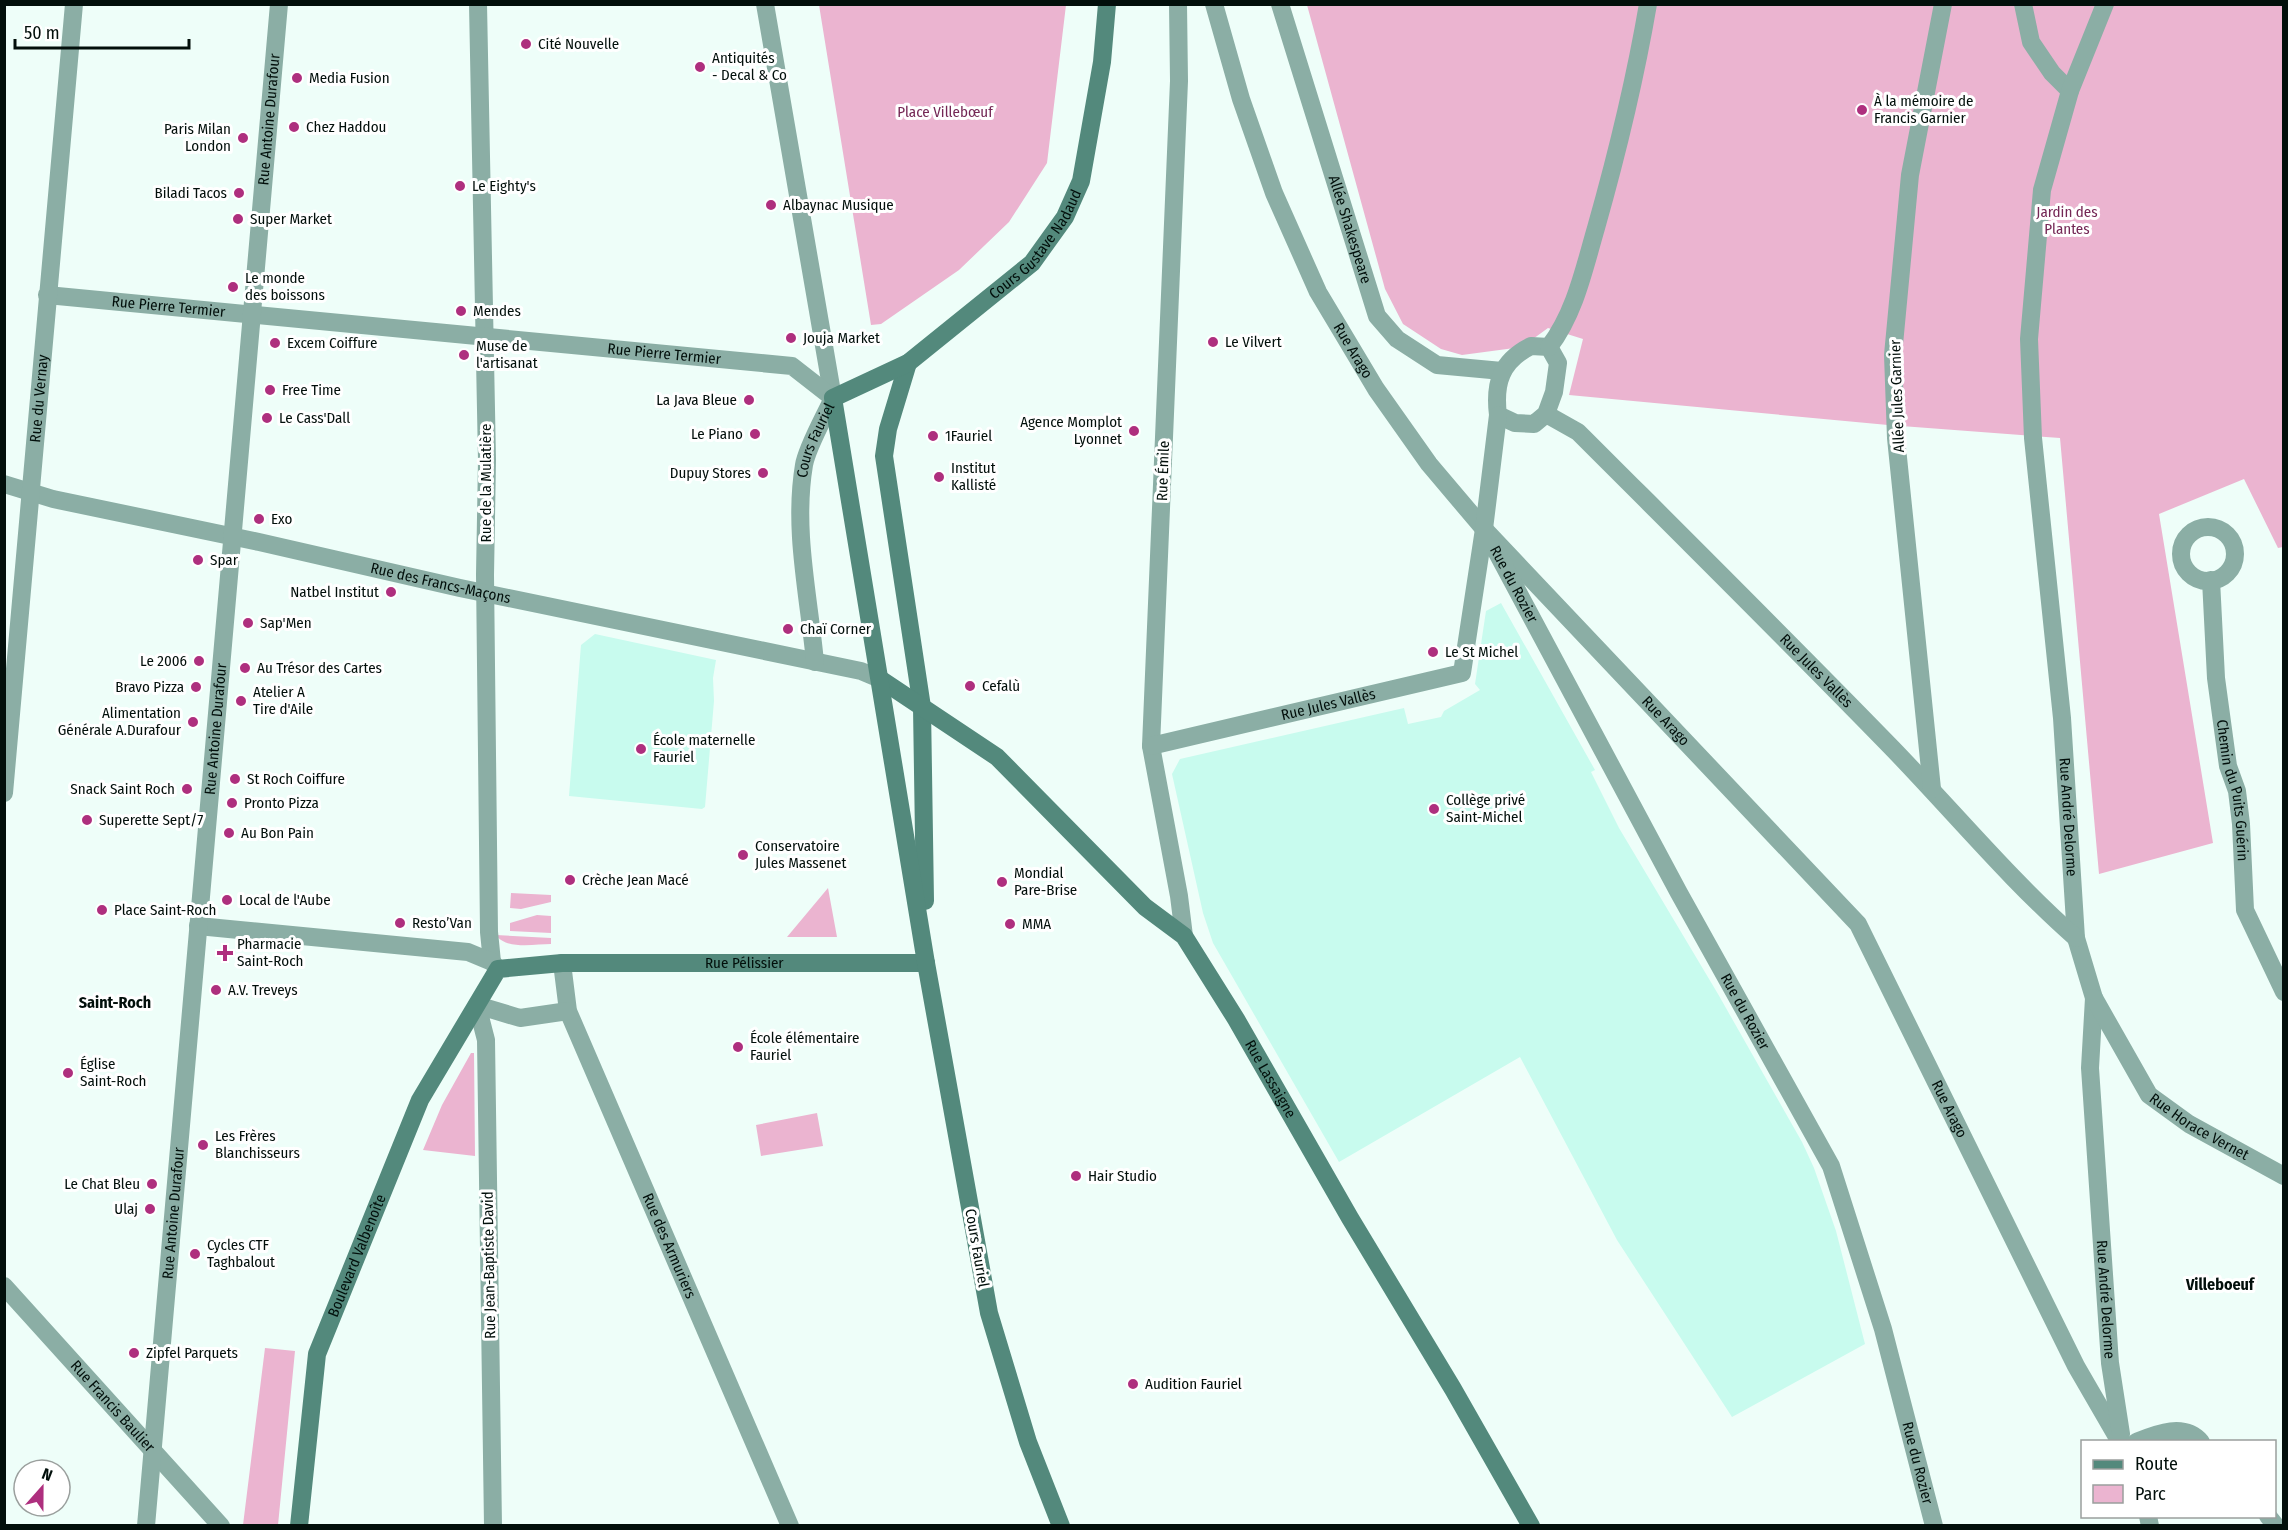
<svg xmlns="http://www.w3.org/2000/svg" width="2288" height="1530" viewBox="0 0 2288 1530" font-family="'Fira Sans Condensed',sans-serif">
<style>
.built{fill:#c8fbee}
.green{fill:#ebb4d0}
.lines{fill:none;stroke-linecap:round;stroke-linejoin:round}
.street{stroke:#8baea5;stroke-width:18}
.secondary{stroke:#53897c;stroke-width:18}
.poi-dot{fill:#ae2f7e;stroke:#fff;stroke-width:2}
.labels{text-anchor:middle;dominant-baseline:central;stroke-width:6;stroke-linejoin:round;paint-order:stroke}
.poi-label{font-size:15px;fill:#020f0b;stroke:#fff;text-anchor:start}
.park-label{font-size:15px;fill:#742755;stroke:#fff}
.street-label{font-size:15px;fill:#020f0b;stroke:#fff}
.neighbourhood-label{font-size:16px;font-weight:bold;fill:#020f0b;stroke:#fff}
</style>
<rect width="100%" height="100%" fill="#eefef9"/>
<path class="built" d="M1501,603L1595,770L1591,772L1619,828L1718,994L1802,1142L1814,1168L1836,1231L1865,1344L1732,1417L1617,1240L1520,1057L1339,1162L1213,943L1203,913L1172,774L1180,759L1404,708L1408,724L1441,717L1444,711L1480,690L1475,684L1486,611Z
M595,634L716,660L713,678L714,701L705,807L702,809L569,796L581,645Z"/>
<path class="green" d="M819,5H1066L1047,163L1009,222L959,270L881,324L871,325Z
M1307,5H2283V547L2278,548L2244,479L2159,514L2213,843L2099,874L2060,438L1888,425L1569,395L1583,339L1548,328L1522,347L1462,355L1441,349L1403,324L1385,289Z
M828,888L837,937H787Z
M511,893L551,895V902L521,909L510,908Z
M537,915L551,916V933L510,931V923Z
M496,935L551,938V944C535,944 506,950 496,935Z
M471,1053H474L475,1156L423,1150L442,1105Z
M817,1113L823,1146L761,1156L756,1125Z
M265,1348L295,1351L278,1525H243Z"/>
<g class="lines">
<g class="street">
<path d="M478,4L487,460L485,575L489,932L492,962"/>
<path d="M765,4L833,398"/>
<path d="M1178,4L1179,81L1151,746L1179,896L1184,936"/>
<path id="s1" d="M1214,4L1241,99L1274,193L1318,292L1376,389L1429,464L1484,529L1858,924L2076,1366L2120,1442"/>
<path id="s2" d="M1280,4L1377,316L1397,339L1437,365L1502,371"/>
<path d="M2023,4L2031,42L2052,73L2070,91"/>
<path id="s3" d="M2105,4L2070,91L2042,190L2029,339L2033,438L2062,718L2076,938L2094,998L2090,1068L2110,1363L2121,1434"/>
<path id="s4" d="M47,295L792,366L833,398"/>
<path d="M1531,346L1549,347L1558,363L1554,392L1546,414L1534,424L1515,423L1498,415C1494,383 1501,361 1531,346Z"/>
<path d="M1549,347C1575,313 1584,269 1596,228C1617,154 1635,80 1648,4"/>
<path id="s5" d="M1546,414L1578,432C1683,537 1789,642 1892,748C1953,811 2010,880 2076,938"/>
<path id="s6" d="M4,484L53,499L259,542L460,588L861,671L880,679"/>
<circle cx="2208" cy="554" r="27"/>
<path id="s7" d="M1495,549L1679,893L1831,1166L1883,1329L1934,1526"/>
<path id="s8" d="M2211,580L2216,678L2228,766L2237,791L2241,824L2245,910L2284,992"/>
<path id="s9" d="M815,662C809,597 793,530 804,465C807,447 825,416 833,398"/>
<path id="s10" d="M1151,746L1462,673L1484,529L1498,415"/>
<path d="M1932,789L1896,438L1893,355L1910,175L1943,4"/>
<path id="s11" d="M4,793L74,4"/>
<path d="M198,926L468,952L492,962L498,969"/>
<path id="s12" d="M562,963L568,1011L790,1526"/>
<path id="s13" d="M2094,998L2149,1095L2189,1124L2284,1176"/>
<path id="s14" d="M4,1286L221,1526"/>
<path d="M2136,1442C2156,1434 2184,1422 2201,1442"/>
<path d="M2148,1516L2150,1526"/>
<path d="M2268,1516L2276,1526"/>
<path id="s15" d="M146,1526L279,4"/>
<path d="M493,1526L486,1040L477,1005L520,1018L568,1011"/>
</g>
<g class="secondary">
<path d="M908,363L888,429L884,456L922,707L925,901"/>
<path id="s16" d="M880,679L997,757L1145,907L1184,936L1236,1019L1350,1218L1453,1389L1531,1526"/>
<path id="s17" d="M299,1526L317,1354L420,1100L498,969L562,963H926"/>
<path id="s18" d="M1061,1526L1028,1442L989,1313L926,963L833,398L908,363L1032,263L1065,217L1081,181L1102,62L1107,4"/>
</g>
</g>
<g class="poi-dot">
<circle cx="526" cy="44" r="6"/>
<circle cx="700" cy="67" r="6"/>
<circle cx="297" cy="78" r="6"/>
<circle cx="1862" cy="110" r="6"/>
<circle cx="294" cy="127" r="6"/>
<circle cx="243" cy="138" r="6"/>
<circle cx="460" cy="186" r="6"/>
<circle cx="239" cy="193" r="6"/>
<circle cx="771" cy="205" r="6"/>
<circle cx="238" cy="219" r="6"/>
<circle cx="233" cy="287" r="6"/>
<circle cx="461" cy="311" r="6"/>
<circle cx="791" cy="338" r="6"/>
<circle cx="1213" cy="342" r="6"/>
<circle cx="275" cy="343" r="6"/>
<circle cx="464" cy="355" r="6"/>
<circle cx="270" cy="390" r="6"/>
<circle cx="749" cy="400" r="6"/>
<circle cx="267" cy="418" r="6"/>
<circle cx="1134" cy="431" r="6"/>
<circle cx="755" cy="434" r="6"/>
<circle cx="933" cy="436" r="6"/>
<circle cx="763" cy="473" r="6"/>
<circle cx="939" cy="477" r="6"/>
<circle cx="259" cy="519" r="6"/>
<circle cx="198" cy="560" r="6"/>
<circle cx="391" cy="592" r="6"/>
<circle cx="248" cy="623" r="6"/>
<circle cx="788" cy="629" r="6"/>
<circle cx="1433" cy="652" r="6"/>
<circle cx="199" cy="661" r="6"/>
<circle cx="245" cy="668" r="6"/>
<circle cx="970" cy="686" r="6"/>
<circle cx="196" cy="687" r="6"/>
<circle cx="241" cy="701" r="6"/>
<circle cx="193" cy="722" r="6"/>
<circle cx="641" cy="749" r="6"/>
<circle cx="235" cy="779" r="6"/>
<circle cx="187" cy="789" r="6"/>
<circle cx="232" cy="803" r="6"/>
<circle cx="1434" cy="809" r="6"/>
<circle cx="87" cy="820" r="6"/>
<circle cx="229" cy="833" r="6"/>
<circle cx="743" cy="855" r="6"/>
<circle cx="570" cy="880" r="6"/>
<circle cx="1002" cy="882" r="6"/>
<circle cx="227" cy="900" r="6"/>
<circle cx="102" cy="910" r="6"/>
<circle cx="400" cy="923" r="6"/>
<circle cx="1010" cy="924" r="6"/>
<path d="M222 944h6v6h6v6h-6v6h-6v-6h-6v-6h6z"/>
<circle cx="216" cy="990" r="6"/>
<circle cx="738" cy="1047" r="6"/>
<circle cx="68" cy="1073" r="6"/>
<circle cx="203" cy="1145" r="6"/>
<circle cx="1076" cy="1176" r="6"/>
<circle cx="152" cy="1184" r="6"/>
<circle cx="150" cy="1209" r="6"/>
<circle cx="195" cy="1254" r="6"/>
<circle cx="134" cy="1353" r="6"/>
<circle cx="1133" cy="1384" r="6"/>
</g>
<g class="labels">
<g class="poi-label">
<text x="538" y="44">Cité Nouvelle</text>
<text x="712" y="58">Antiquités<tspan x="712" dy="17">- Decal &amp; Co</tspan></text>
<text x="309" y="78">Media Fusion</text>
<text x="1874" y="101">À la mémoire de<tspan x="1874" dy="17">Francis Garnier</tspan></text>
<text x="306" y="127">Chez Haddou</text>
<text x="231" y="129" text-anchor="end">Paris Milan<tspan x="231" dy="17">London</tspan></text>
<text x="472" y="186">Le Eighty's</text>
<text x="227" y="193" text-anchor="end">Biladi Tacos</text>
<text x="783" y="205">Albaynac Musique</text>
<text x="250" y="219">Super Market</text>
<text x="245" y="278">Le monde<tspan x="245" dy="17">des boissons</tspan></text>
<text x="473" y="311">Mendes</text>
<text x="803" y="338">Jouja Market</text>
<text x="1225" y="342">Le Vilvert</text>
<text x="287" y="343">Excem Coiffure</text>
<text x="476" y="346">Muse de<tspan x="476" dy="17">l'artisanat</tspan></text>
<text x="282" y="390">Free Time</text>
<text x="737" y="400" text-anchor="end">La Java Bleue</text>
<text x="279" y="418">Le Cass'Dall</text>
<text x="1122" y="422" text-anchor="end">Agence Momplot<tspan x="1122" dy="17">Lyonnet</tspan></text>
<text x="743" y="434" text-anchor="end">Le Piano</text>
<text x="945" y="436">1Fauriel</text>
<text x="951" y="468">Institut<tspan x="951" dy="17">Kallisté</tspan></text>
<text x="751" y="473" text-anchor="end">Dupuy Stores</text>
<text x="271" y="519">Exo</text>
<text x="210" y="560">Spar</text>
<text x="379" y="592" text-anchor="end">Natbel Institut</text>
<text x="260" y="623">Sap'Men</text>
<text x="800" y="629">Chaï Corner</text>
<text x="1445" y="652">Le St Michel</text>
<text x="187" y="661" text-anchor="end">Le 2006</text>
<text x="257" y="668">Au Trésor des Cartes</text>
<text x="982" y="686">Cefalù</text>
<text x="184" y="687" text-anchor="end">Bravo Pizza</text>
<text x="253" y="692">Atelier A<tspan x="253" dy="17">Tire d'Aile</tspan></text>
<text x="181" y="713" text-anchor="end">Alimentation<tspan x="181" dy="17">Générale A.Durafour</tspan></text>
<text x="653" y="740">École maternelle<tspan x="653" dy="17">Fauriel</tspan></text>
<text x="247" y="779">St Roch Coiffure</text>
<text x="175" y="789" text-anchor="end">Snack Saint Roch</text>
<text x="1446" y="800">Collège privé<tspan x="1446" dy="17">Saint-Michel</tspan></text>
<text x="244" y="803">Pronto Pizza</text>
<text x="99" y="820">Superette Sept/7</text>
<text x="241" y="833">Au Bon Pain</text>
<text x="755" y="846">Conservatoire<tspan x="755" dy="17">Jules Massenet</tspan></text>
<text x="1014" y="873">Mondial<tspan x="1014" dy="17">Pare-Brise</tspan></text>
<text x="582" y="880">Crèche Jean Macé</text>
<text x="239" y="900">Local de l'Aube</text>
<text x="114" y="910">Place Saint-Roch</text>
<text x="412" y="923">Resto’Van</text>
<text x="1022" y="924">MMA</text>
<text x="237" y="944">Pharmacie<tspan x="237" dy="17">Saint-Roch</tspan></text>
<text x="228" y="990">A.V. Treveys</text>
<text x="750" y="1038">École élémentaire<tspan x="750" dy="17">Fauriel</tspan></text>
<text x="80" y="1064">Église<tspan x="80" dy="17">Saint-Roch</tspan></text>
<text x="215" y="1136">Les Frères<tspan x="215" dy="17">Blanchisseurs</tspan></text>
<text x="1088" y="1176">Hair Studio</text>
<text x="140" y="1184" text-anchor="end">Le Chat Bleu</text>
<text x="138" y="1209" text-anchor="end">Ulaj</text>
<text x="207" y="1245">Cycles CTF<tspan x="207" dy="17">Taghbalout</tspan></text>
<text x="146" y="1353">Zipfel Parquets</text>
<text x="1145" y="1384">Audition Fauriel</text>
</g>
<g class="park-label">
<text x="945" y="112">Place Villebœuf</text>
<text x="2067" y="212">Jardin des<tspan x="2067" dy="17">Plantes</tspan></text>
</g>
<g class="street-label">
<text stroke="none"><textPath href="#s15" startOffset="1412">Rue Antoine Durafour</textPath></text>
<text stroke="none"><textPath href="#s2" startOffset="236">Allée Shakespeare</textPath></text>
<text stroke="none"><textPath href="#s18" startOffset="1412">Cours Gustave Nadaud</textPath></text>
<text stroke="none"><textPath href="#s4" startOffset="122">Rue Pierre Termier</textPath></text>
<text stroke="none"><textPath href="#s1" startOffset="375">Rue Arago</textPath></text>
<text stroke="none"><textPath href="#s4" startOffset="620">Rue Pierre Termier</textPath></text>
<text transform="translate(1897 396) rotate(-92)">Allée Jules Garnier</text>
<text stroke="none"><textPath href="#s11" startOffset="396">Rue du Vernay</textPath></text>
<text stroke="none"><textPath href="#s9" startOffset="225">Cours Fauriel</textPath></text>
<text transform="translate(1163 471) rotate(-88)">Rue Émile</text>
<text transform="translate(486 483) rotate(-90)">Rue de la Mulatière</text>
<text stroke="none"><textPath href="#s6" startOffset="448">Rue des Francs-Maçons</textPath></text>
<text stroke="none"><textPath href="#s7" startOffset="40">Rue du Rozier</textPath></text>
<text stroke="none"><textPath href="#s5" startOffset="374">Rue Jules Vallès</textPath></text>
<text stroke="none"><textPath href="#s10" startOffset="182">Rue Jules Vallès</textPath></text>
<text stroke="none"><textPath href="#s1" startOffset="861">Rue Arago</textPath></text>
<text stroke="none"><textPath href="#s15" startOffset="800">Rue Antoine Durafour</textPath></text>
<text stroke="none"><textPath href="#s8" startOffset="212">Chemin du Puits Guérin</textPath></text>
<text stroke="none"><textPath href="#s3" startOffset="826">Rue André Delorme</textPath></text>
<text stroke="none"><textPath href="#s17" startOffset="846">Rue Pélissier</textPath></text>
<text stroke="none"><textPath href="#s7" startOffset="526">Rue du Rozier</textPath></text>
<text stroke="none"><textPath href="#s16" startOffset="567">Rue Lassaigne</textPath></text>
<text stroke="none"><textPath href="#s1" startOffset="1347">Rue Arago</textPath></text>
<text stroke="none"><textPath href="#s13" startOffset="171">Rue Horace Vernet</textPath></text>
<text stroke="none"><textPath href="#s15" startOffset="314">Rue Antoine Durafour</textPath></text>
<text stroke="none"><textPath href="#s12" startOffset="304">Rue des Armuriers</textPath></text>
<text transform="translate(977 1248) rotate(80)">Cours Fauriel</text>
<text stroke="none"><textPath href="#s17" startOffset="279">Boulevard Valbenoîte</textPath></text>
<text transform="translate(489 1265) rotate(-91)">Rue Jean-Baptiste David</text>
<text stroke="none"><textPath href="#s3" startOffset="1312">Rue André Delorme</textPath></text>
<text stroke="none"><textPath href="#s14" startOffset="162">Rue Francis Baulier</textPath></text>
<text stroke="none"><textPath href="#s7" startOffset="1012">Rue du Rozier</textPath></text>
</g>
<g class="neighbourhood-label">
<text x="115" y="1002">Saint-Roch</text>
<text x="2220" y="1284">Villeboeuf</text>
</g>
</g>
<rect width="2288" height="1530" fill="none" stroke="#020f0b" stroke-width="12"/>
<rect x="2081" y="1440" width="195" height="78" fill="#ffffff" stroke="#9a9f9d" stroke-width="1.5"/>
<rect x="2093" y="1460" width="30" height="9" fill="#53897c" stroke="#9a9f9d" stroke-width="1.5"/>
<text x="2135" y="1470" font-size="18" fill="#020f0b">Route</text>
<rect x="2093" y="1485" width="30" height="18" fill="#ebb4d0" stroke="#9a9f9d" stroke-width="1.5"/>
<text x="2135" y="1500" font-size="18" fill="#020f0b">Parc</text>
<g transform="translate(42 1488) rotate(21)"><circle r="28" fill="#ffffff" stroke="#9a9f9d" stroke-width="1.5"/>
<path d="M0-4.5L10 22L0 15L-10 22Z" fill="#ae2f7e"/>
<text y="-9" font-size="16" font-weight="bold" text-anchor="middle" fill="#020f0b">N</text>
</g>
<path d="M15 39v9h174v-9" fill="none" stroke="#020f0b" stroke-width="3"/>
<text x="24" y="39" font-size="18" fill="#020f0b" stroke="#ffffff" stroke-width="4.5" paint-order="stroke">50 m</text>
</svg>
